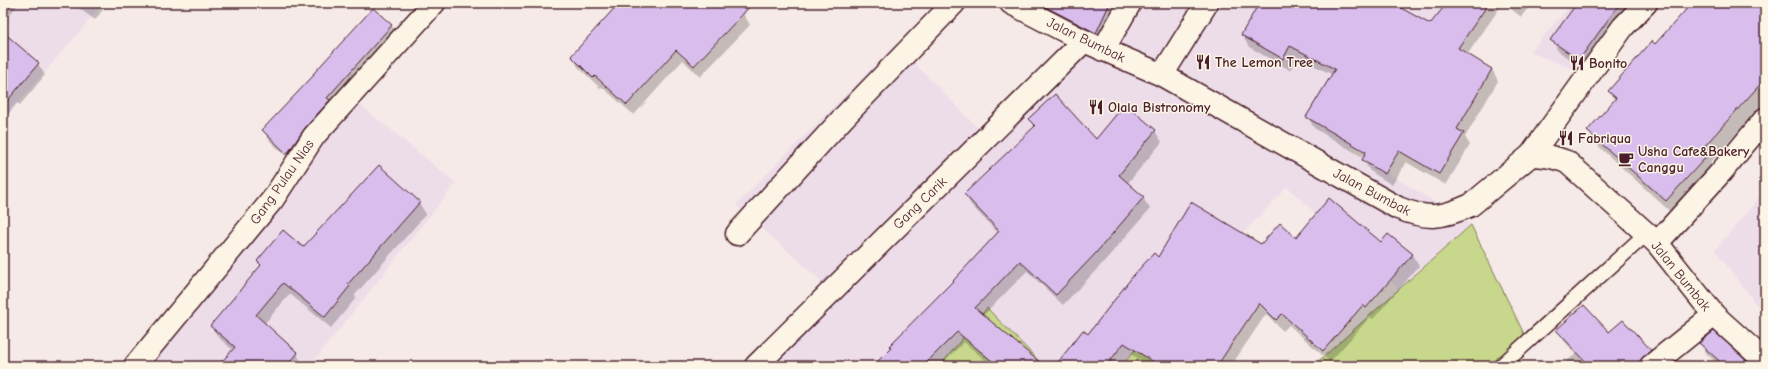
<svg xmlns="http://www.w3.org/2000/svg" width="1768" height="369" viewBox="0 0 1768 369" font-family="'Comic Neue',sans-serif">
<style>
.built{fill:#eddde9}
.green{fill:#c7d78b;stroke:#887b5b}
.shadow{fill:#0003}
.building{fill:#d9beed;stroke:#4a1f2b}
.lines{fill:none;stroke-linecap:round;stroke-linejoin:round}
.service-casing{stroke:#4a1f2b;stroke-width:17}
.minor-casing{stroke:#4a1f2b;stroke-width:25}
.tertiary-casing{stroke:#4a1f2b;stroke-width:25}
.service{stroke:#fcf5e5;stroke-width:14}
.minor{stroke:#fcf5e5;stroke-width:22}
.tertiary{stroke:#fcf5e5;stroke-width:22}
.labels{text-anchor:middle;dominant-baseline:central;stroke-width:3;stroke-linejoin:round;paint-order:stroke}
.street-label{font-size:14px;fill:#4a1f2b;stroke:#fcf5e5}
.poi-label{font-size:14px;font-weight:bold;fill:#4a1f2b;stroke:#fcf5e5;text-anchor:start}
</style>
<rect width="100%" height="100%" fill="#f5eae7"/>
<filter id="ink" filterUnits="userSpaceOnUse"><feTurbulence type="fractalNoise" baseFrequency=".025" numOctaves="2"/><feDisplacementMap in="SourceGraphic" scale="8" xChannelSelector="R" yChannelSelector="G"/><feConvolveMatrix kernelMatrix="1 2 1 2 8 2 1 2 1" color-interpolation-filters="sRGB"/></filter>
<g filter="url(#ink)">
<path class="built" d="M3,3H104L3,121Z
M1042,3H1453L1351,150L1471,225L1399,289L1287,187L1150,331L1122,366H1044L987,309L940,366H760L821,281L736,205L896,44L980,130L1026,95L1074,26Z
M1572,3H1654L1595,78L1530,52Z
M348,95L456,183L310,366H136Z
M1765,191V316L1715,250Z"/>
<path class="green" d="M1471,225L1527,340L1492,366H1313Z
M987,308L1044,366H940Z
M1150,331L1195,366H1122Z"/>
<path class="shadow" d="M3,3H19L3,23Z
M72,3H108L95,20Z
M620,3H751L744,15L750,25L700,77L683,60L634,115L602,87L600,88L578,67L572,56Z
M1039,3H1121L1103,43L1046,14Z
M1260,3H1390L1430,26L1447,3H1503L1467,55L1492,69L1498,81L1465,137L1470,145L1446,185L1406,162L1392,185L1370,171L1363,160L1364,158L1314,128L1308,117L1333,75L1297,57L1290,70L1249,47L1242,35Z
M1504,3H1532L1521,17Z
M1578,3H1635L1586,71L1558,51L1552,40Z
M1686,3H1765V102L1710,163L1715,171L1674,215L1597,145L1588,131L1615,101L1609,91L1655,45L1685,11L1683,7Z
M373,10L392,26L398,37L294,164L270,141L263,130L315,76Z
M3,33L38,64L45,75L20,105L17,103L3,120Z
M1030,119L1096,140L1155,131L1162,142L1128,183L1143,198L1150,209L1101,265L1063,305L1027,271L983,316L1037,366H992L964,342L940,366H874L998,233L971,205L965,194L1035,128Z
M379,166L419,203L426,214L355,295L356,298L331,328L290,294L264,324L297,354L303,366H232L234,351L218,337L211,326L261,266L258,261L304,248Z
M1296,240L1381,243L1412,255L1419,266L1373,319L1370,317L1330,362L1289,325L1283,331L1266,314L1231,366H1149L1131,354L1122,366H1057L1088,335L1158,259Z
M1558,330L1609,333L1649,351L1655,362L1651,366H1560L1576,354L1564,341Z
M1700,343L1750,366H1720L1707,354Z"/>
<path class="building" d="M619,3H753L694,66L676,50L627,105L595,76L593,78L571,56Z
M1038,3H1110L1096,33Z
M1259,3H1392L1430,24L1447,3H1489L1458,48L1492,69L1457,129L1464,133L1439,174L1399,151L1385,174L1362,160L1366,152L1306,117L1335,69L1290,46L1283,59L1241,35Z
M1577,3H1620L1579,60L1550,40Z
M1692,3H1765V79L1701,150L1707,156L1666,201L1587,131L1616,98L1608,91L1652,41L1655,44Z
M373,8L392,25L327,98L330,100L305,128L287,154L262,130L314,75L313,74Z
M3,32L39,63L3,106Z
M1055,94L1096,139L1125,104L1156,130L1119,175L1144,197L1095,254L1056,295L1020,261L975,308L1044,366H998L957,332L923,366H873L891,348L889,346L953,281L999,231L964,194L1035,126L1028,119Z
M379,165L420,202L348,284L350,286L325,317L283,283L256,315L298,353L287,366H218L235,347L210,326L261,265L257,261L283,230L303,247Z
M1329,198L1381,242L1388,234L1413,254L1366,308L1363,305L1323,351L1282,314L1276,320L1259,303L1217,366H1160L1124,343L1106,366H1055L1083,330L1088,334L1133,276L1154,253L1158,257L1191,202L1261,244L1280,223L1296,238Z
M1584,305L1609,332L1623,320L1651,350L1643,357L1640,361L1639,366H1590L1556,330Z
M1714,331L1752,366H1725L1699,343Z"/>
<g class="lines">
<g class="service-casing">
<path id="service" d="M1501,366L1646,234"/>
</g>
<g class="minor-casing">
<path id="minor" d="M1103,50L1130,3
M1162,75L1207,3
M1531,155L1623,27L1646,3
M737,234L844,117L954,3
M1657,243L1722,171L1765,119
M135,366L273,199L314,136L434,3
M756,366L1084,41
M1651,366L1714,315"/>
</g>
<g class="tertiary-casing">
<path id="tertiary" d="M1011,3L1084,41L1162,75L1398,208C1428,220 1442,218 1471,205L1531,155C1544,155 1555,157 1567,162L1657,243L1714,315L1765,361"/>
</g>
<use href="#service" class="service"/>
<use href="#minor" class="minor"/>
<use href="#tertiary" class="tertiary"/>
</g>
</g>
<defs>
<g id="restaurant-bare" transform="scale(1.2)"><path d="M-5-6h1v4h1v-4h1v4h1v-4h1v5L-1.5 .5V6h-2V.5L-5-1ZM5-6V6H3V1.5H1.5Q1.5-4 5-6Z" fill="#4a1f2b" stroke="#fcf5e5" stroke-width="2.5" paint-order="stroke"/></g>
<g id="cafe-bare" transform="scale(1.2)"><path d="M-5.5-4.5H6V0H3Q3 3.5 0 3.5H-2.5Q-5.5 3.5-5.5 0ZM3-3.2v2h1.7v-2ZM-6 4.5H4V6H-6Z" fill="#4a1f2b" stroke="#fcf5e5" stroke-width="2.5" paint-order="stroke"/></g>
</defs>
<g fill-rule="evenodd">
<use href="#restaurant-bare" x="1203" y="62"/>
<use href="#restaurant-bare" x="1577" y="63"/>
<use href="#restaurant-bare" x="1096" y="107"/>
<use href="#restaurant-bare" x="1566" y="138"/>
<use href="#cafe-bare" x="1626" y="159"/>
</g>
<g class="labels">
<g class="street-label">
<text transform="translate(1086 40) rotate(26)">Jalan Bumbak</text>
<text transform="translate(282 182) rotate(-55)">Gang Pulau Nias</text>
<text transform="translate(1372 192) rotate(28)">Jalan Bumbak</text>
<text transform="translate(920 203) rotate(-44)">Gang Carik</text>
<text transform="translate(1681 276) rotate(51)">Jalan Bumbak</text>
</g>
<g class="poi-label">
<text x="1215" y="62">The Lemon Tree</text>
<text x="1589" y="63">Bonito</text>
<text x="1108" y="107">Olala Bistronomy</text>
<text x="1578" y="138">Fabriqua</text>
<text x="1638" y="151">Usha Cafe&amp;Bakery<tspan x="1638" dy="16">Canggu</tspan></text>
</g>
</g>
<rect width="1768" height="369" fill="none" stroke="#fcf5e5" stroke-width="16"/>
<rect x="8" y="8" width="1752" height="353" fill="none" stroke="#4a1f2b" stroke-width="1.5" filter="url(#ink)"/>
</svg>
